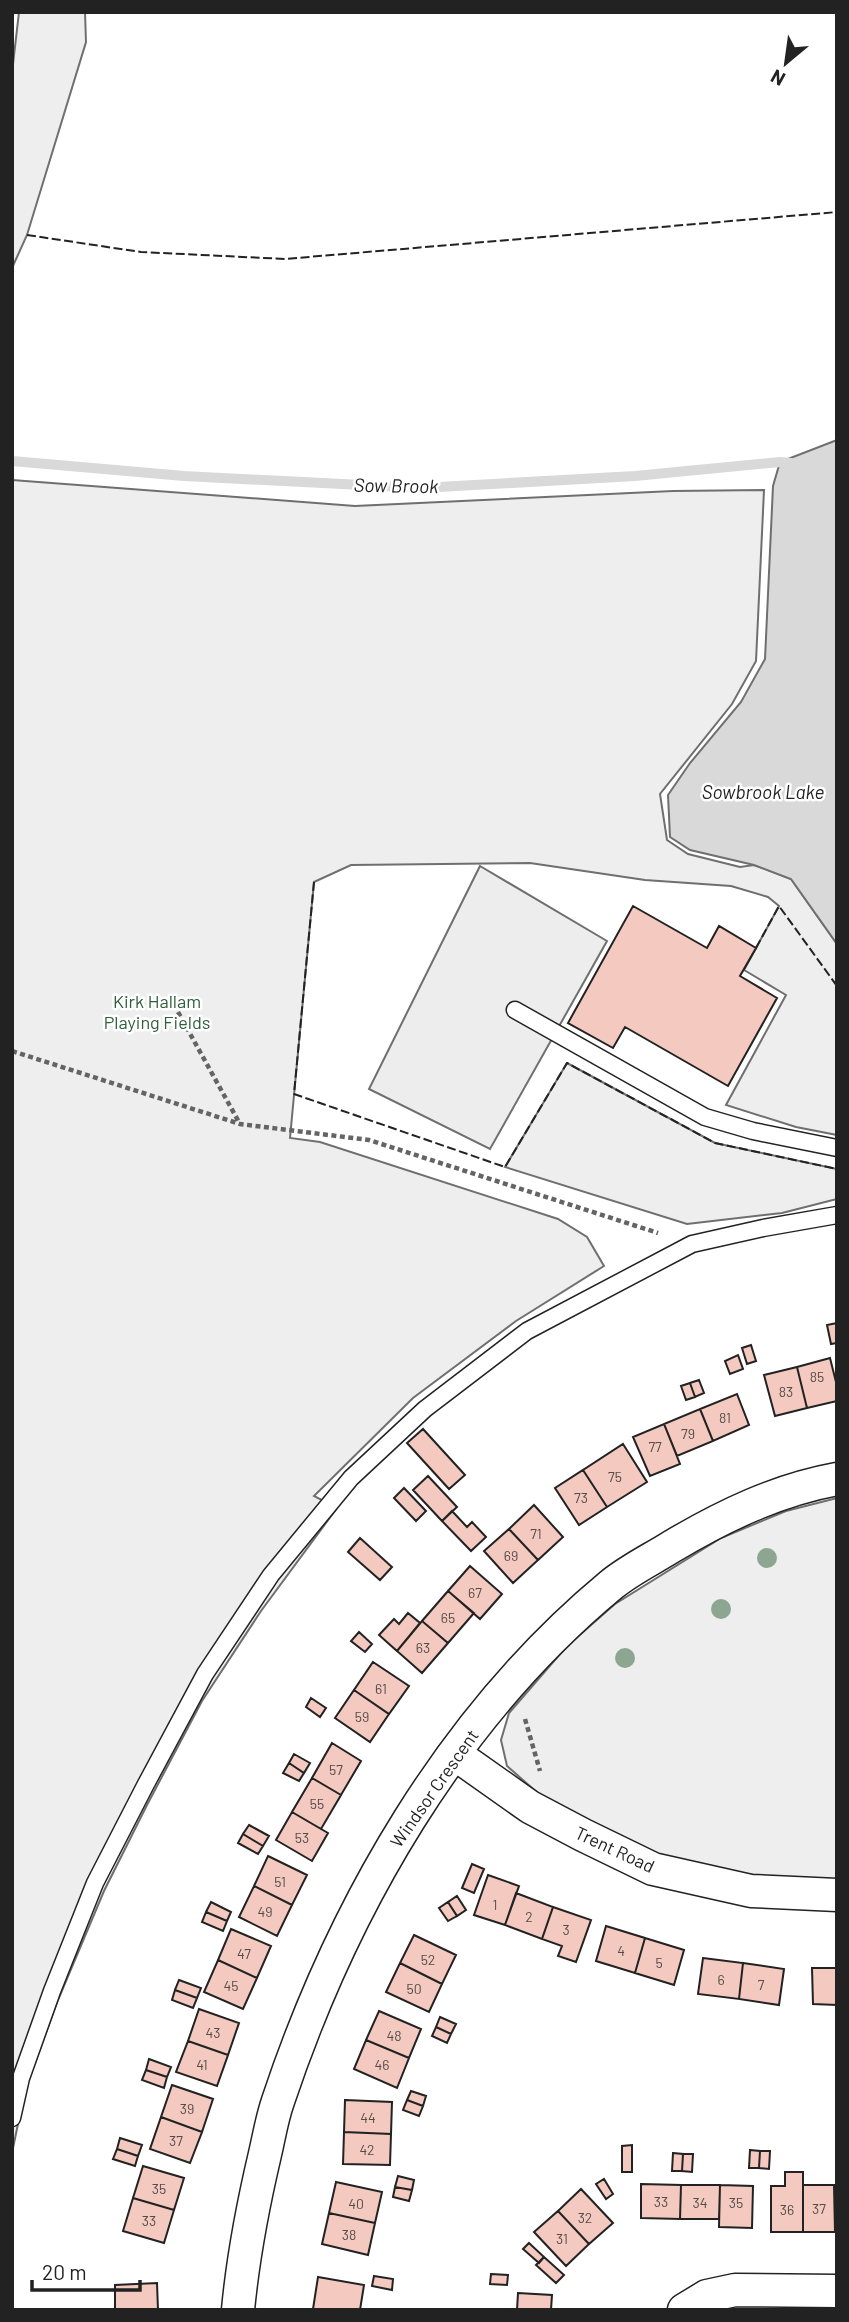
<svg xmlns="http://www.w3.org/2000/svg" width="849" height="2322" viewBox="0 0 849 2322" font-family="Barlow,sans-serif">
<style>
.green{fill:#eee;stroke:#6f6f6f;stroke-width:2}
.parking{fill:#ededed;stroke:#6f6f6f;stroke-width:2}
.water{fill:#d9d9d9;stroke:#6f6f6f;stroke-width:2}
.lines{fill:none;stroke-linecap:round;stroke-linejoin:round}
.stream{stroke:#d9d9d9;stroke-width:10}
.building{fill:#f3c9c0;stroke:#222;stroke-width:2}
.lane-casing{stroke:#222;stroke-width:19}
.street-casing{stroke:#222;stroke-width:35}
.path{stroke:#646464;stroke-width:4.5;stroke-dasharray:5 3.5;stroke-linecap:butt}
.lane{stroke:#fff;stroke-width:16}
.street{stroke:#fff;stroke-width:32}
.fence{stroke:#222;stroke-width:2;stroke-dasharray:9 3.5;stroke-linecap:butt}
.tree{fill:#8da692}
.labels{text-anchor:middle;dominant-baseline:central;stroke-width:5;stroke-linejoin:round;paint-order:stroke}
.number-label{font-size:14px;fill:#564c4a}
.park-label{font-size:18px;fill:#2f5e38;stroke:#fff}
.street-label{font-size:18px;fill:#222;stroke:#fff}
.water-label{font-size:19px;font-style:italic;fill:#222;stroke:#fff}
</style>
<rect width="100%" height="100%" fill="#fff"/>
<path class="green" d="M19,12H85L86,42L27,235L12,268V73Z
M12,480L355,506L673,491L764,490L756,661L732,704L660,794L667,840L688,854L740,867L754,865L791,879L837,944V1135L796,1127L726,1105L786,995L744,970L779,906L768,897L731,886L645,880L530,863L351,865L314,882L290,1138L320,1142L558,1219L587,1237L604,1266L516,1321L413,1398L314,1496L337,1508L261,1611L202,1701L147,1805L104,1891L58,2000L25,2090L12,2153Z
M567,1063L715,1143L837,1169V1199L782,1213L687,1224L505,1167Z
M837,1498V1883L744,1874L644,1853L540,1795L507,1766L501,1740L509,1713L567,1646L615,1604L721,1538L786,1511Z"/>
<path class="parking" d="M480,866L607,941L490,1149L369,1089Z"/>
<path class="water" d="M837,440V944L791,879L754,865L690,850L670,837L668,795L690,763L741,702L765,659L773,486L780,462Z"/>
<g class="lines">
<path class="stream" d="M12,461L184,476L421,488L635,476L780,462L791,463"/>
</g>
<path class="building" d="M633,906L707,948L719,926L756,948L740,976L777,998L728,1086L625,1027L613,1048L568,1023Z
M837,1323V1343L831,1344L827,1325Z
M751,1345L756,1361L747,1364L742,1348Z
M738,1355L743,1369L730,1374L725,1361Z
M830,1358L837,1386V1401L807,1408L797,1367Z
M797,1367L807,1408L775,1416L764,1375Z
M699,1380L704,1393L695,1397L690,1383Z
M690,1383L695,1397L686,1400L681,1386Z
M737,1394L749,1425L713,1441L700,1409Z
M700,1409L713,1441L677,1456L664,1424Z
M664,1424L680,1464L650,1476L633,1437Z
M423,1429L465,1475L449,1489L407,1443Z
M623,1444L647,1482L607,1507L583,1470Z
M583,1470L607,1507L579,1525L555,1488Z
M428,1476L457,1507L442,1521L413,1490Z
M404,1488L426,1511L416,1521L394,1498Z
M534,1505L563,1537L538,1560L509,1529Z
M452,1511L467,1527L472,1522L486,1537L471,1551L442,1521Z
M509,1529L538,1560L513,1583L484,1551Z
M360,1538L392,1567L380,1580L348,1552Z
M470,1566L502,1594L480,1619L448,1591Z
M448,1591L474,1613L448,1643L422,1621Z
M408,1613L420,1623L397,1651L379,1635L394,1619L399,1624Z
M422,1621L448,1643L422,1673L397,1651Z
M359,1632L372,1644L365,1652L351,1641Z
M373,1662L409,1686L389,1714L354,1690Z
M354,1690L389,1714L370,1742L335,1718Z
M311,1698L326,1708L320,1717L306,1707Z
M332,1743L361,1761L341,1795L312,1778Z
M294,1754L310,1763L304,1773L289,1763Z
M289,1763L304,1773L299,1781L283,1773Z
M312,1778L341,1795L321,1829L292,1812Z
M292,1812L328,1833L312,1861L276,1840Z
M249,1825L269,1836L263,1846L243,1834Z
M243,1834L263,1846L258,1854L238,1843Z
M268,1856L307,1875L292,1905L254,1886Z
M472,1864L484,1869L474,1893L462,1888Z
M488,1875L519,1886L505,1925L474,1915Z
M254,1886L292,1905L277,1936L239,1917Z
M516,1893L553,1907L542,1939L505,1925Z
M457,1896L466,1910L457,1916L448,1902Z
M211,1902L231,1912L227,1921L206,1912Z
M448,1902L457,1916L448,1921L439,1908Z
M553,1907L591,1920L576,1962L558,1956L562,1946L542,1939Z
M206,1912L227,1921L223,1931L202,1922Z
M606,1926L645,1938L635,1973L596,1961Z
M231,1929L271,1946L257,1978L218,1960Z
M414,1935L456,1955L442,1984L400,1963Z
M645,1938L684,1950L674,1985L635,1973Z
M703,1958L743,1963L739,1999L698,1994Z
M218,1960L257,1978L243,2009L204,1992Z
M400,1963L442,1984L429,2012L386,1992Z
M743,1963L784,1969L779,2005L739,1999Z
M812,1968H837V2005L813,2004Z
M179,1980L201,1988L197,1998L175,1990Z
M175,1990L197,1998L193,2008L172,2000Z
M199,2009L239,2023L228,2055L188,2041Z
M379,2011L421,2029L409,2058L366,2040Z
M440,2017L456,2024L451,2034L436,2027Z
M436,2027L451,2034L447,2043L432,2036Z
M366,2040L409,2058L397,2088L354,2069Z
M188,2041L228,2055L217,2086L176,2072Z
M149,2059L171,2067L167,2077L146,2070Z
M146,2070L167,2077L164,2088L142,2080Z
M172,2085L213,2099L202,2132L161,2117Z
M411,2091L426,2096L423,2106L407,2100Z
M345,2100L392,2102L391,2134L344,2132Z
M407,2100L423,2106L419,2116L403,2110Z
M161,2117L202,2132L190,2163L150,2149Z
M344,2132L391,2134L390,2165L343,2164Z
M120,2138L142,2145L138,2156L117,2149Z
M632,2145V2172H622V2146Z
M117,2149L138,2156L135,2166L113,2159Z
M750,2150L760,2151L759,2168H749Z
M760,2151H770L769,2169L759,2168Z
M673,2153L683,2154L682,2171H672Z
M683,2154H693L692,2172L682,2171Z
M143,2166L184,2178L174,2210L133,2198Z
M785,2172H803V2232H771V2186H785Z
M398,2176L414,2180L412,2190L395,2187Z
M604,2179L613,2194L606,2199L596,2184Z
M336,2182L382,2192L375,2223L329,2213Z
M641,2184L681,2185L680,2219L641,2218Z
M681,2185H720L719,2219H680Z
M720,2185L753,2186L752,2228L719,2227Z
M803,2185H834L835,2232H803Z
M395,2187L412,2190L409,2201L393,2197Z
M581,2189L613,2223L589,2244L558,2211Z
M133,2198L174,2210L164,2243L123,2231Z
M558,2211L589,2244L566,2266L534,2232Z
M329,2213L375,2223L368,2255L322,2244Z
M529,2243L544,2257L539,2263L523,2249Z
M544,2257L564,2275L556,2283L536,2265Z
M491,2274L508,2275L507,2285L490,2284Z
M374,2276L393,2279L392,2290L372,2286Z
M318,2277L364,2285L360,2310L313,2309Z
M157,2283L158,2310H115V2285Z
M518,2293L552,2295L551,2310H517Z"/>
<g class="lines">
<g class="lane-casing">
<path id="lane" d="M515,1010L705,1117L753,1131L837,1148
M12,2118L21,2078L52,1991L95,1883L146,1784L205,1674L271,1575L351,1478L425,1409L527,1331L692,1244L763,1228L837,1215"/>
</g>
<g class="street-casing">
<path id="street" d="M455,1754L530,1807L583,1835L653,1869L751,1891L837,1895
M238,2310C243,2257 253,2205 265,2154C269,2137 272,2118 278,2101C343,1906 452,1717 611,1585C629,1570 652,1559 671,1547C723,1516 777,1490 837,1479
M684,2310L707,2296L735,2290L837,2291"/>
</g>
<path class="path" d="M178,1012L240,1124
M12,1051L240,1124L369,1140L658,1233
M525,1719L540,1771"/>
<use href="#lane" class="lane"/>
<use href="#street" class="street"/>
<path class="fence" d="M27,235L141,252L285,259L837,212
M314,882L294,1094L505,1167L567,1063L715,1143L837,1169
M756,948L779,906L837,986"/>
</g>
<g class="tree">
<circle cx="767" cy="1558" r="10"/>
<circle cx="721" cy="1609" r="10"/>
<circle cx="625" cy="1658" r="10"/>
</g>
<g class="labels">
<g class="number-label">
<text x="817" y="1376">85</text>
<text x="786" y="1391">83</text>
<text x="725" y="1417">81</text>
<text x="688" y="1433">79</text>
<text x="655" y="1446">77</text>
<text x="615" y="1476">75</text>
<text x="581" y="1497">73</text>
<text x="536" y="1533">71</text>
<text x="511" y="1555">69</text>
<text x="475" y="1592">67</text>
<text x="448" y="1617">65</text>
<text x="423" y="1647">63</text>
<text x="381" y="1688">61</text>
<text x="362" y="1716">59</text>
<text x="336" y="1769">57</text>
<text x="317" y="1803">55</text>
<text x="302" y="1837">53</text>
<text x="280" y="1881">51</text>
<text x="495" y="1904">1</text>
<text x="265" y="1911">49</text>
<text x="529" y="1916">2</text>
<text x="566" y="1929">3</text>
<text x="621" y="1950">4</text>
<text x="244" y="1953">47</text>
<text x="428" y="1959">52</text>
<text x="659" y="1962">5</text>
<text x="721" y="1979">6</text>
<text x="761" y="1984">7</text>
<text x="231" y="1985">45</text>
<text x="414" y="1988">50</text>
<text x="213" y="2032">43</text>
<text x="394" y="2035">48</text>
<text x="202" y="2064">41</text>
<text x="382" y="2064">46</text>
<text x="187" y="2108">39</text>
<text x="368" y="2117">44</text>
<text x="176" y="2140">37</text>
<text x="367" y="2149">42</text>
<text x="159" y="2188">35</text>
<text x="661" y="2201">33</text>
<text x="700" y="2202">34</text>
<text x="736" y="2202">35</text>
<text x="356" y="2203">40</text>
<text x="819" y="2208">37</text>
<text x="787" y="2209">36</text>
<text x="585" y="2217">32</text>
<text x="149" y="2220">33</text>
<text x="349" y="2234">38</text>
<text x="562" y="2238">31</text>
</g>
<g class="park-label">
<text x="157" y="1001">Kirk Hallam<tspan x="157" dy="21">Playing Fields</tspan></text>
</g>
<g class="street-label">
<text transform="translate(434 1788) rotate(-55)">Windsor Crescent</text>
<text transform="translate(615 1849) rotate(25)">Trent Road</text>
</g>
<g class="water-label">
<text transform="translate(396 485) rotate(1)">Sow Brook</text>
<text x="763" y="791">Sowbrook Lake</text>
</g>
</g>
<rect width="849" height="2322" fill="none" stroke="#222222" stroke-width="28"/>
<g transform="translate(786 63) rotate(209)" stroke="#ffffff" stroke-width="5" paint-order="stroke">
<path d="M0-5L12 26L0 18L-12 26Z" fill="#222222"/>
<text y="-10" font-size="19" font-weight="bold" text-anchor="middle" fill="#222222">N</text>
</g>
<path d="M32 2280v10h108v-10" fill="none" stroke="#222222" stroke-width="3.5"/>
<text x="42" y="2280" font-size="21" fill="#222222" stroke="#ffffff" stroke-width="5" paint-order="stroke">20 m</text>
</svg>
